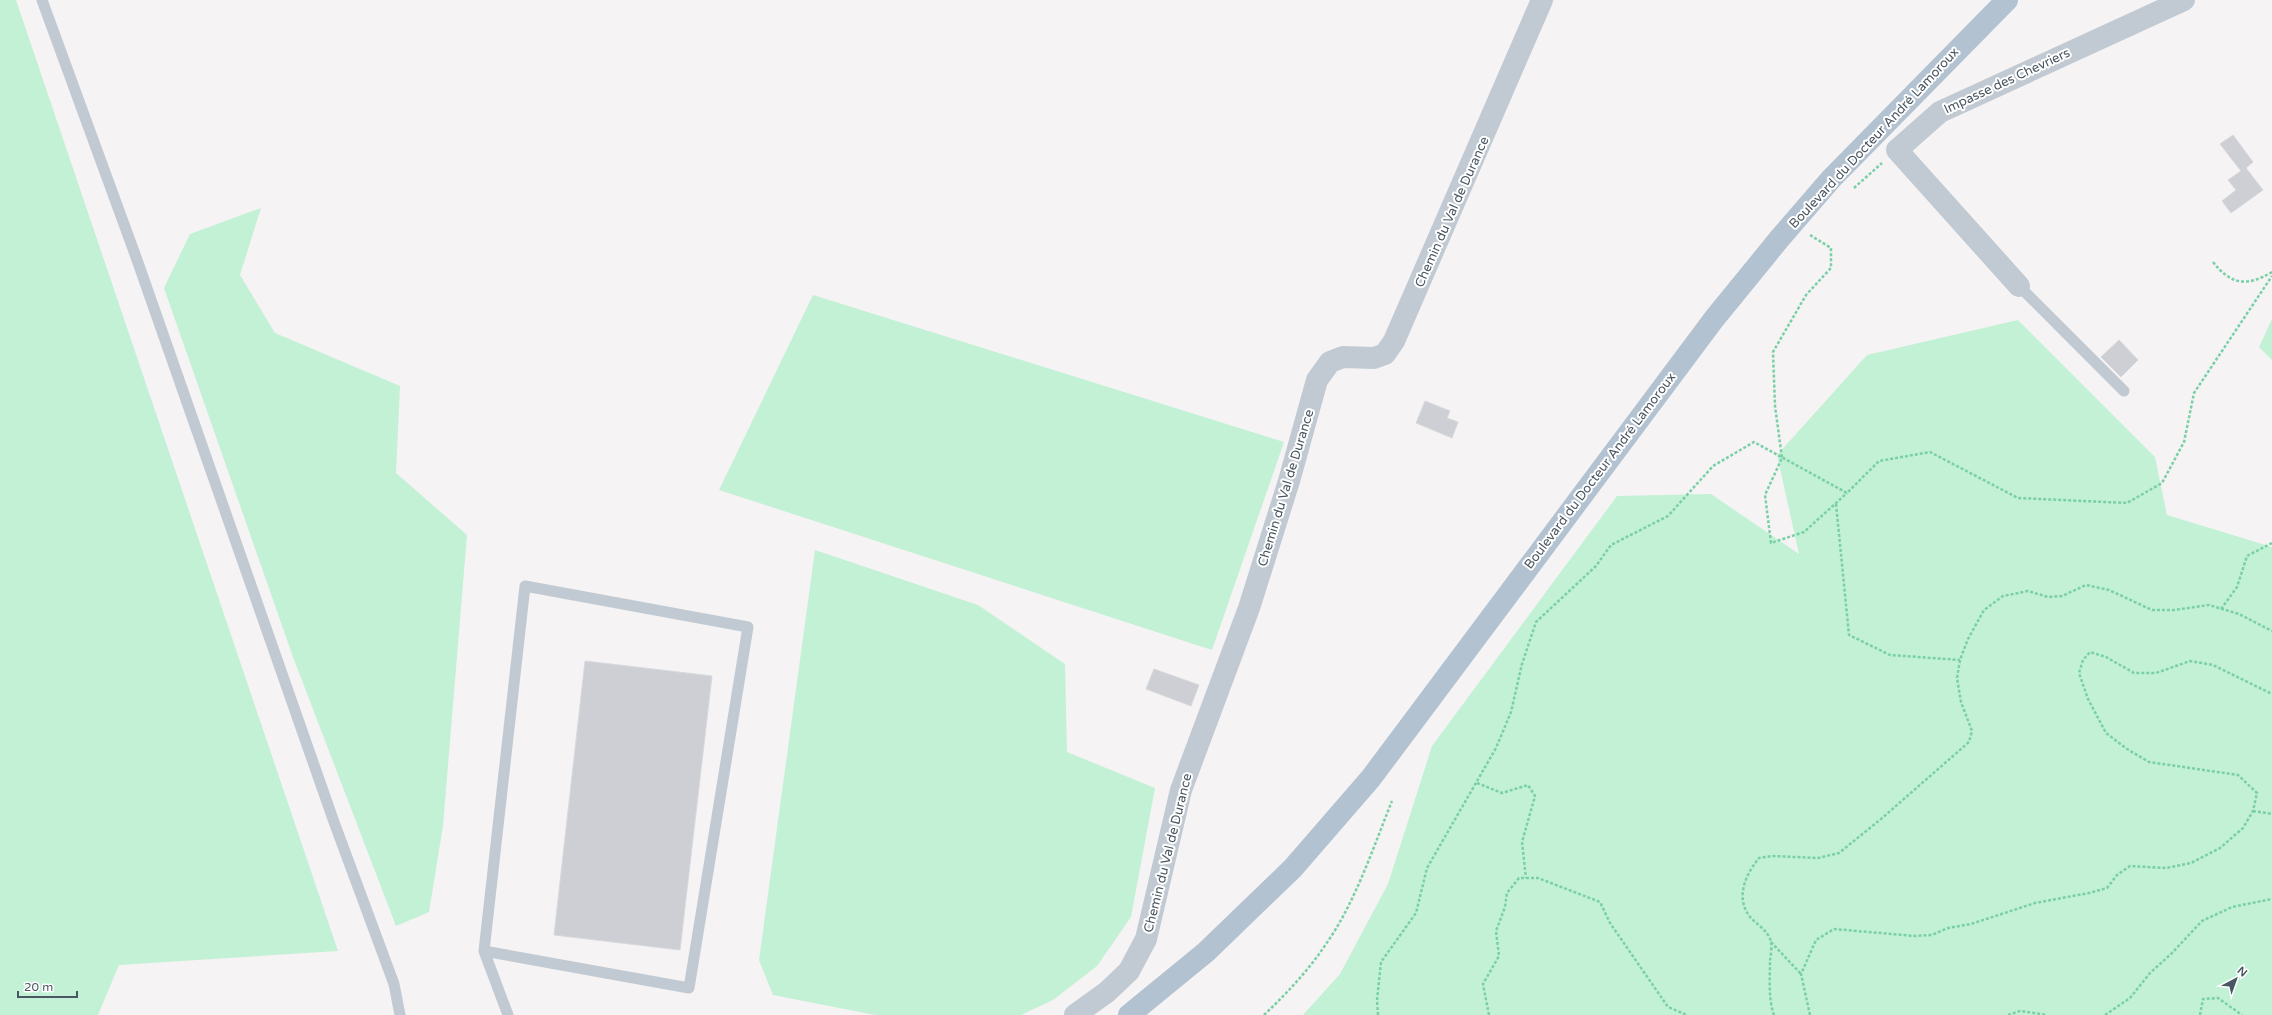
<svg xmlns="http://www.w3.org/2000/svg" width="2272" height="1015" viewBox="0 0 2272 1015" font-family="'Varela Round',sans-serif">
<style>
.green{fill:#c3f1d5}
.building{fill:#cdcfd5;stroke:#d7d9de}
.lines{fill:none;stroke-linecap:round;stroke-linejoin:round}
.path{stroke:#7ad0a6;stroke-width:2.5;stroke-dasharray:3 2;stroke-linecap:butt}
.service{stroke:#c1cad2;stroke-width:11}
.minor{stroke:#c1cad2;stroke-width:22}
.primary{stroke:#b3c2d1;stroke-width:22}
.labels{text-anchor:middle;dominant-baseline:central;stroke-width:4;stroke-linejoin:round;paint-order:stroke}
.street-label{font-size:13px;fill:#4a5661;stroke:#fff}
</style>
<rect width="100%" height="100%" fill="#f5f3f3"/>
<path class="green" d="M0,0H16L338,951L119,965L98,1015H0Z
M261,208L240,275L275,333L400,386L396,473L467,535L443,826L429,912L396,926L293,657L164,288L190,234Z
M813,295L1284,442L1212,650L719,490Z
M2272,319V360L2259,347Z
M2018,320L2155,457L2167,515L2272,547V1015H1303L1340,974L1388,884L1432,746L1617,496L1711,494L1799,554L1777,455L1867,355Z
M815,550L978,605L1065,664L1067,752L1155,788L1131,917L1097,966L1053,1000L1021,1015H875L773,995L759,960Z"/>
<path class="building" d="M2233,135L2253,162L2246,168L2263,190L2231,213L2222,201L2236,190L2228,180L2241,171L2220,144Z
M2119,340L2138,360L2121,377L2101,357Z
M1425,401L1450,411L1447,418L1458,422L1452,438L1416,423Z
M585,661L712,676L680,950L554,935Z
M1154,669L1199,685L1191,706L1146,689Z"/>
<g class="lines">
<path class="path" d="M1854,188L1882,163
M1810,235L1831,248V268L1806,295L1773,352L1775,406L1782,458L1765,495L1771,543L1804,532L1847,493
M2213,262C2231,285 2247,287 2272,272
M1836,504L1849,635L1890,655L1960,660
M2221,609L2237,587L2247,556L2272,543
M1477,783L1502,793L1528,785L1535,796L1522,842L1526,878
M2253,811L2272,814
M1771,942L1801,974
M1264,1015C1287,993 1308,971 1326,944C1355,903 1373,848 1392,801
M1378,1015L1377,1000L1381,962L1416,913L1427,868L1496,748L1511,712L1522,664L1536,622L1596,566L1611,545L1668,516L1713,466L1754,442L1847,493L1879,461L1930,452L2018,498L2127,503L2162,483L2184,442L2194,393L2272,276
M1489,1015L1483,984L1499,956L1496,931L1505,907L1507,893L1519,878H1538L1600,902L1610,923L1668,1007L1687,1015
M1774,1015C1768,999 1770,977 1770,960C1771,955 1772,947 1771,942C1769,932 1758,925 1752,919C1734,900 1745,875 1759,858L1772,856L1818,858L1839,853L1881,819L1969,742L1972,731L1961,702L1957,678L1960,660L1968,639L1984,610L2003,596L2028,591L2048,597L2062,596L2086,585L2109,590L2152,610H2174L2209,605L2239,614L2272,631
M1810,1015L1801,974L1816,940L1834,929L1915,936L1932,935L1948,928L1971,924L2035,903L2089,893L2107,888L2117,875L2130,866L2166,868L2191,863L2220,848L2243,828L2253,811L2257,793L2238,775L2149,762L2127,749L2106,733L2088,699L2079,673L2083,660L2090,652L2106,657L2134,673H2156L2190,661L2213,665L2272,694
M2008,1015L2020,1011L2047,1015
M2105,1015L2130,998L2150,973L2171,954L2202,921L2232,907L2272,899
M2200,1015L2203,999L2218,998L2242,1015"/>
<path class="service" d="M42,0L136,257L334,822L394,984L400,1015
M2019,286L2124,391
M484,951L689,988L748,627L525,586L484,951L508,1015"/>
<path class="minor" d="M2019,286L1897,150L1940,112L2184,0
M1075,1015L1107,992L1129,971L1146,939L1181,790L1249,608L1289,481L1317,380L1330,362L1343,357L1374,358L1385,354L1394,341L1542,0"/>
<path class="primary" d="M1129,1015L1206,952L1293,868L1371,778L1714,319L1780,238L1831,179L2007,0"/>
</g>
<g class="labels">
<g class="street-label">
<text transform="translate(2007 81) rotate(-25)">Impasse des Chevriers</text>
<text transform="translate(1874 138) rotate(-47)">Boulevard du Docteur André Lamoroux</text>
<text transform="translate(1452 212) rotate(-66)">Chemin du Val de Durance</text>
<text transform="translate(1600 471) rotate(-53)">Boulevard du Docteur André Lamoroux</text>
<text transform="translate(1286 488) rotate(-73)">Chemin du Val de Durance</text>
<text transform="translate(1168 853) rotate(-76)">Chemin du Val de Durance</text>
</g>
</g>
<g transform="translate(2236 979) rotate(41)" stroke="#ffffff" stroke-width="3" paint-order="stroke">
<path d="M0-3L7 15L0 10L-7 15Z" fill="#4a5661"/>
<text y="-6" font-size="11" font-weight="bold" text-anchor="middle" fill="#4a5661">N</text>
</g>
<path d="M18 991v6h59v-6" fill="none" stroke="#4a5661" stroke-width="2"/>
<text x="24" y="991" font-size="12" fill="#4a5661" stroke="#ffffff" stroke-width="3" paint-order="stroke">20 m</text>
</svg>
